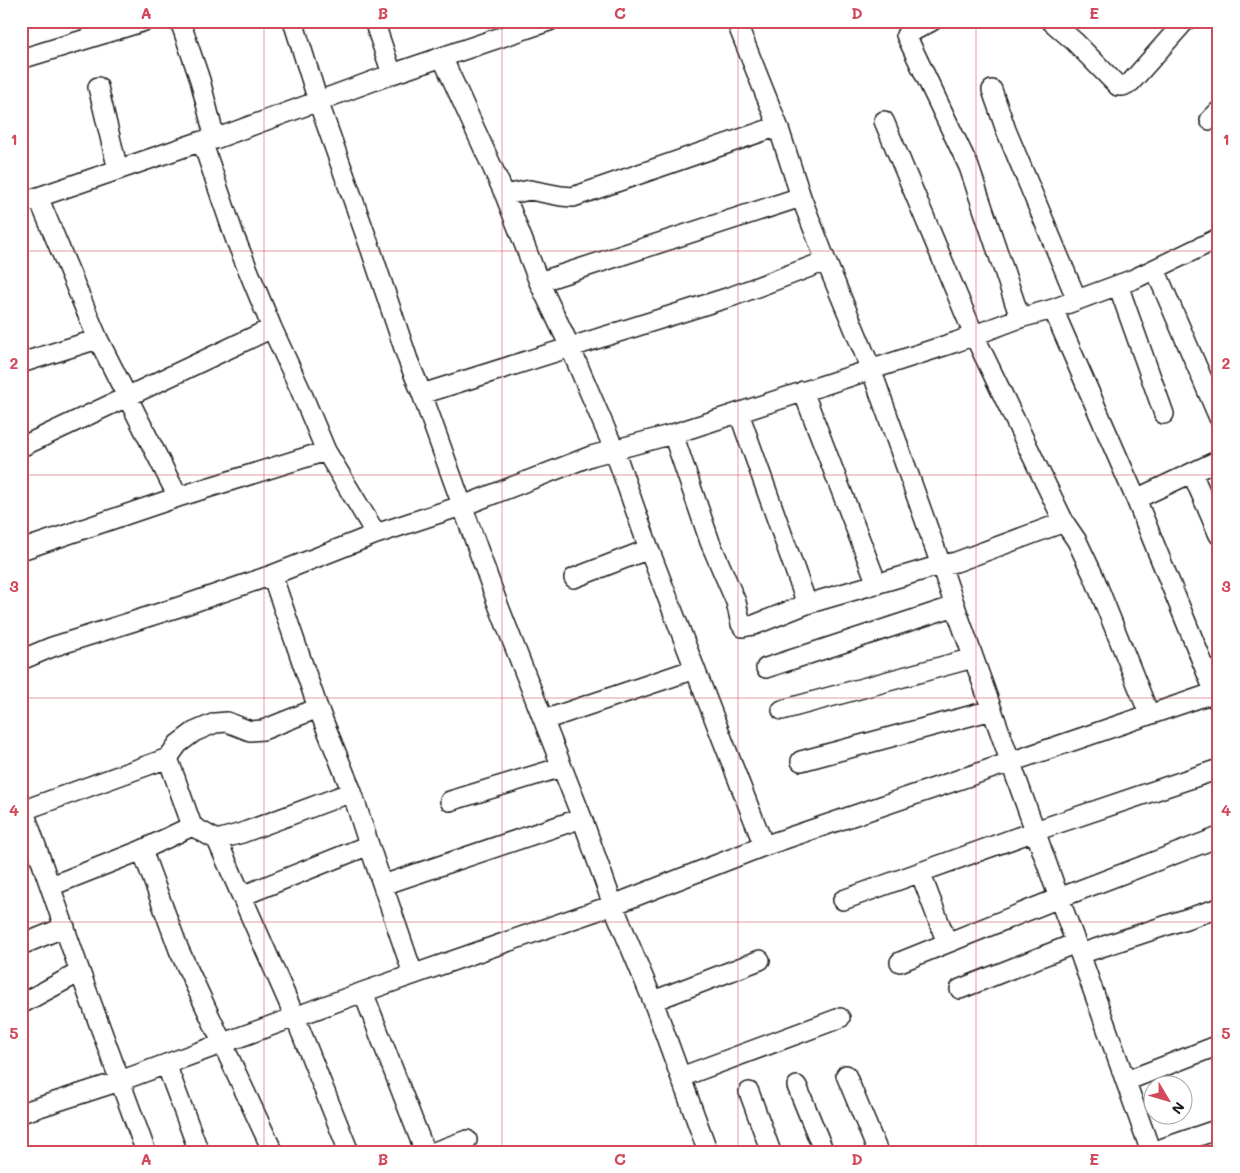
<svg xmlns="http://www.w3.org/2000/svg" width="1240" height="1173" viewBox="0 0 1240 1173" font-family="Mali,sans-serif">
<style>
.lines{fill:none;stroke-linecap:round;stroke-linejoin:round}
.minor-casing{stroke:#1c1c1c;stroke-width:22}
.minor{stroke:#fff;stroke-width:19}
.grid{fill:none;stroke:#d1495b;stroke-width:1;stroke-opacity:0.55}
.neatline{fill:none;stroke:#d1495b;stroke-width:2}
.grid-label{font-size:16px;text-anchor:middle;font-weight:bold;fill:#d1495b}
</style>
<rect width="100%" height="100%" fill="#fff"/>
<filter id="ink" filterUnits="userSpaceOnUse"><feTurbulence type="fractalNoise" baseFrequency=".02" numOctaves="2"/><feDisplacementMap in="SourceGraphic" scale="10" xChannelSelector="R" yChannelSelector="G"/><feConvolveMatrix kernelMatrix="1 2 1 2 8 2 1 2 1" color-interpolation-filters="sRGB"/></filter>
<g filter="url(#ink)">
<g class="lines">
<g class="minor-casing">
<path id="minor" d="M180,21L200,80L215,139
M293,21L318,101L371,250L408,360L422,394L497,602L582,818L613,905L653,1001L708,1152
M374,21L392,74
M736,21L778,126L801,197L826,261L871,369L941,565L955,606L1059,898L1080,954L1151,1152
M932,21L906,35L969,167L1020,318
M1051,21L1075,42L1118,86H1123L1131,82L1185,21
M442,57L505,195L539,282L570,347L614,449L649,549L695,669L764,846
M21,59L145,21
M98,87L118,170
M992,90L1006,130L1077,300
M1210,120L1219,111
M884,121L974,335L1064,522
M202,141L235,238L272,328L300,389L326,451L376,534
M505,195L530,190L561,196L573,197L778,126
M38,197L98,339L178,497
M21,203L202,141L215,139L392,74L549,21
M1155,269L1219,418
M539,282L801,197
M1118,285L1164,414
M1053,309L1136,499L1219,703
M21,363L98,339
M803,391L877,584
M422,394L733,296L826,261
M739,413L807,604
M673,434L710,542L736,602L741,624L743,627L754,625L807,604L941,565L956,562L1064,522L1077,541L1094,577L1149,714
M21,447L272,328
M1192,473L1219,535
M1136,499L1219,460
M21,550L178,497L326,451
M272,575L318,708L352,792L369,845L413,974
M574,578L649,549
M21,660L52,647L182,606L272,575L376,534L473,502L591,456L673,434L956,342L1020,318L1053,309L1134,279L1219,238
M766,668L955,606
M782,710L973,658
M544,720L695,669
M801,761L992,710
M450,801L562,767
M21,803L80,972L146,1152
M24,810L168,758
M192,826L168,758L178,744L194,732L215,723L227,722L250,731L263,730L318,708
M217,840L295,1017L349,1152
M142,850L179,950L273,1152
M920,872L947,943
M383,885L582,818
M51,886L142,850L192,826L217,840L242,833L352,792
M242,896L369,845
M843,900L1035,831L1219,769
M21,945L65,927
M1080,954L1219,908
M900,962L1059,898L1219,837
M960,989L1076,943
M363,992L425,1152
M653,1001L760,960
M21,1004L80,972
M166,1064L199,1152
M846,1075L878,1152
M681,1077L840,1018
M1126,1081L1219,1045
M797,1086L824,1152
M749,1092L771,1152
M21,1113L120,1081L363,992L613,905L764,846L1219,691
M434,1152L467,1140
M1152,1152L1219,1129"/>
</g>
<use href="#minor" class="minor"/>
</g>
</g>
<path class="grid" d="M264,21V1152M502,21V1152M738,21V1152M976,21V1152M21,251H1219M21,475H1219M21,698H1219M21,922H1219"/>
<rect width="1240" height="1173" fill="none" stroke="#fff" stroke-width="55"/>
<g transform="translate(1168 1100) rotate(128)"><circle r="24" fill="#ffffff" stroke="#a4a4a4"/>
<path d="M0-4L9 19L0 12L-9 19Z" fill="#d1495b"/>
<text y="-8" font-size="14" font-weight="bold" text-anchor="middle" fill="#1c1c1c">N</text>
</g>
<rect x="28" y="28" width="1184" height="1118" class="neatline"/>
<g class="grid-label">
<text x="146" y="19">A</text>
<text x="383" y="19">B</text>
<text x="620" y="19">C</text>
<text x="857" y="19">D</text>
<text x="1094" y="19">E</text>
<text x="14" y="145">1</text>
<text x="1226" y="145">1</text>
<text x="14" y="369">2</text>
<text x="1226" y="369">2</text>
<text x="14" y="592">3</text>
<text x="1226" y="592">3</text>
<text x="14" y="816">4</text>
<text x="1226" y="816">4</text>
<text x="14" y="1039">5</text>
<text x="1226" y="1039">5</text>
<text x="146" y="1165">A</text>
<text x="383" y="1165">B</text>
<text x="620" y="1165">C</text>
<text x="857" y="1165">D</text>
<text x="1094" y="1165">E</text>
</g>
</svg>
